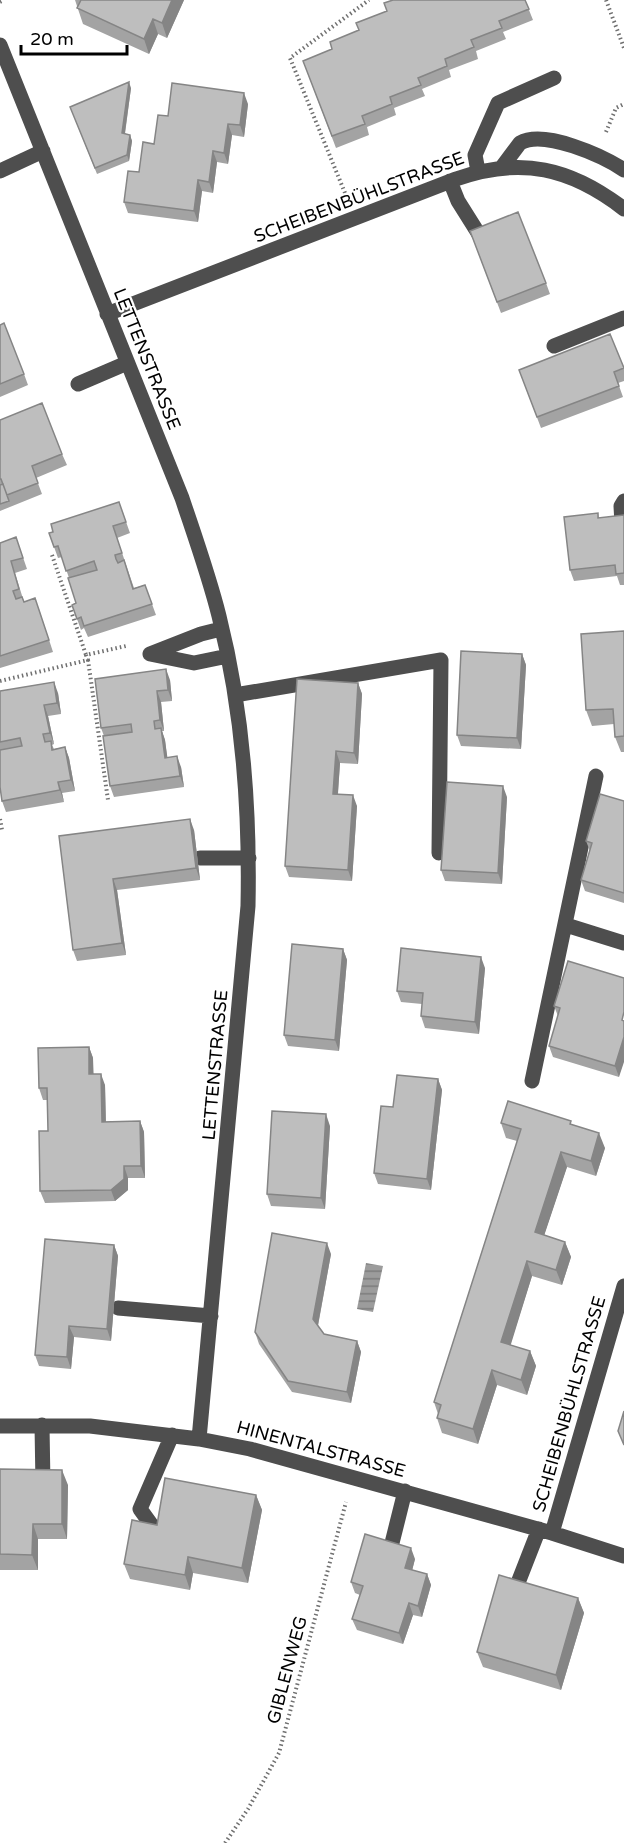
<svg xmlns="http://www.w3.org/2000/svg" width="624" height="1843" viewBox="0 0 624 1843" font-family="'Varela Round',sans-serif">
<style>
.water{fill:url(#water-rules)}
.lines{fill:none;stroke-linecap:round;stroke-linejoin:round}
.path{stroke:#707070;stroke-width:4;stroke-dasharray:1.5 3;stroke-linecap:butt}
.minor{stroke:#4e4e4e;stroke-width:15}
.wall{fill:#a3a3a3}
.shaded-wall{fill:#858585}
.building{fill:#bebebe;stroke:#858585;stroke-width:1.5}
.labels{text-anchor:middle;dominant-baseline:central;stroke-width:4.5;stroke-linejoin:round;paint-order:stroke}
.street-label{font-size:18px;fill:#000;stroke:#fff}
</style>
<defs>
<pattern id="water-rules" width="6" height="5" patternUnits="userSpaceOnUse" patternTransform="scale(1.5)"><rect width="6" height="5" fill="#9c9c9c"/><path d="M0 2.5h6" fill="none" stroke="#7d7d7d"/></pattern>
</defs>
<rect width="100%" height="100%" fill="#fff"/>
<path class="water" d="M366,1263L383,1266L373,1312L357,1309Z"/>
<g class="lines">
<path class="path" d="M606,0L624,48
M0,2L4,0
M606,132L616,108L624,104
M345,193L290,58L369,0
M52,555L86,655
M88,660L108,800
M0,681L88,660L86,655L126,646
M0,819L2,830
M225,1843L248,1809L279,1753L346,1502"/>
<path class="minor" d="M0,45L182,498C195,537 209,576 219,616C243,711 250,808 248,906L199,1439
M502,167L520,143C544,129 603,156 624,170
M0,171L43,151
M478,171L475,155L498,103L554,78
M450,181L458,201L480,236
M107,314L456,179C521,156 571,168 624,209
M554,346L624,318
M78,384L127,363
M622,524L621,506L624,501
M150,654L194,663L228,656
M150,654L201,634L221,629
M235,695L441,660L439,853
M200,858H249
M566,925L624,943
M532,1081L596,776
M118,1308L211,1316
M42,1425L43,1485
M0,1426H90L199,1439L250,1449L552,1533L624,1556
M153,1527L140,1509L172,1435
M552,1533L624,1286
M391,1547L405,1491
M514,1593L539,1529"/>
</g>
<path class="wall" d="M75,0H184L167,38L158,34L149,54L83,24Z
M525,0L533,20L503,32L506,39L476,51L478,59L449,70L451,77L422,89L425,96L394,108L396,115L367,127L369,135L336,148L303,61L332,49Z
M131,88L125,134L130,135L132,141L129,161L97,174L70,107Z
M248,104L244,137L232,135L228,164L217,162L213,193L202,191L198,222L128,213L124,202L154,144Z
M470,231L546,283L550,294L501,313Z
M0,325L24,374L28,385L0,397Z
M624,368V381L618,383L623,397L541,428L519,370Z
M0,420L62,454L67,465L36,478L42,494L0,511Z
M119,502L130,533L117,538L134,588L145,585L156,615L88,637L84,628L81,630L72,605L76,603L69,578L62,557L58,558L49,533Z
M598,513L599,518L624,515V585H620L617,576L574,581L570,570Z
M16,537L27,569L15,573L24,602L39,609L53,652L0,668V543Z
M624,631V752H621L615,737L614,724L592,726L586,710Z
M522,654L526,665L521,749L461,746L457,735Z
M170,680L172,701L161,702L164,731H162L165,740L167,757L181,767L184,787L114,797L110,786L104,736L101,728Z
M358,683L362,694L358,764L340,763L338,794L357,806L352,881L289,877L285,866Z
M0,691L58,693L61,714L48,716L54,744L52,745L54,749L65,747L69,758L75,791L62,793L64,802L6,812L2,801L0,787Z
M507,797L502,884L445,881L441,870Z
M624,801V903L585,891L581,880L590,851L586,841Z
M194,830L200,880L117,890L126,955L77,961L73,950L59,836Z
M343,949L347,960L339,1051L288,1046L284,1035Z
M485,968L479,1034L425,1028L421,1016L422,1004L401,1002L397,991Z
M624,978L619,1077L553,1057L549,1046L558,1016L554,1006Z
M89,1047L93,1058V1074L105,1085L106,1122L140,1121L144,1132L145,1178H128V1190L115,1201L45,1203L40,1191L48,1131V1100H43L39,1088Z
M438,1079L442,1090L431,1190L378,1184L374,1173L393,1107Z
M501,1123L572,1124L605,1148L596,1176L567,1167L544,1235L565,1242L571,1257L562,1285L532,1276L510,1345L530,1351L536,1366L527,1395L497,1385L478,1444L442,1433L437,1418L438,1414L434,1402L517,1141L506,1138Z
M330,1126L325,1209L271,1206L267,1194Z
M114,1245L118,1256L111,1341L74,1337L71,1369L39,1366L35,1355Z
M331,1254L318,1326L324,1334L357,1341L361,1352L351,1403L292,1392L259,1344L255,1332Z
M0,1469L68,1485L67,1539H38V1570H0Z
M256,1495L262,1510L248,1583L193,1573L190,1590L130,1579L124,1564L157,1525Z
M415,1559L412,1570L427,1574L431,1585L422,1617L413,1615L403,1644L357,1630L352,1619L360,1595L355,1593L351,1582Z
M578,1598L584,1613L561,1690L483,1667L477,1652Z"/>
<path class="shaded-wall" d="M172,0H184L167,38L162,23Z
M153,19L158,34L149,54L144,39Z
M129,82L131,88L124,139L122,133Z
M244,93L248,104L244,137L240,125Z
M228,124L232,135L228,164L224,153Z
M130,135L132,141L129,161L127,155Z
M213,151L217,162L213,193L209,182Z
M198,180L202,191L198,222L194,211Z
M522,654L526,665L521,749L517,738Z
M166,669L170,680L172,701L168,690Z
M54,682L58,693L61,714L57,703Z
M358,683L362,694L358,764L354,753Z
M157,691L161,702L164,731L160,720Z
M44,705L48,716L54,744L50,733Z
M161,728L165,740L169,769L165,758Z
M65,747L69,758L75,791L71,780Z
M336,751L340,763L337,805L333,794Z
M177,756L181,767L184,787L180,776Z
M58,782L62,793L64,802L60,790Z
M503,786L507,797L502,884L498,873Z
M353,795L357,806L352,881L348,870Z
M190,819L194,830L200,880L196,868Z
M113,879L117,890L126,955L122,943Z
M343,949L347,960L339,1051L335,1040Z
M481,957L485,968L479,1034L475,1022Z
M624,1037V1062L619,1077L615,1066Z
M89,1047L93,1058L94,1085L89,1074Z
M101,1074L105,1085L106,1133L102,1122Z
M438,1079L442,1090L431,1190L427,1179Z
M326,1114L330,1126L325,1209L321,1198Z
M140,1121L144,1132L145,1178L141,1166Z
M599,1133L605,1148L596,1176L591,1161Z
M561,1152L567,1167L540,1248L535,1232Z
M124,1166L128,1178V1190L115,1201L111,1190Z
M565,1242L571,1257L562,1285L556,1270Z
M327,1243L331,1254L317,1330L313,1319Z
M114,1245L118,1256L111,1341L107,1329Z
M527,1261L532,1276L507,1357L501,1342Z
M69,1326L74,1337L71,1369L67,1357Z
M357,1341L361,1352L351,1403L347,1392Z
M530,1351L536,1366L527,1395L521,1380Z
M492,1370L497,1385L478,1444L473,1429Z
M62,1470L68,1485L67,1539L62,1524Z
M256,1495L262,1510L248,1583L242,1568Z
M33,1524L38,1539V1570L32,1555Z
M411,1548L415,1559L410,1579L405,1568Z
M188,1557L193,1573L190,1590L185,1575Z
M427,1574L431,1585L422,1617L418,1606Z
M578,1598L584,1613L561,1690L556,1675Z
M409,1603L413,1615L403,1644L399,1633Z"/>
<path class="building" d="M81,0H172L162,23L153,19L144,39L77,8Z
M393,0H525L529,9L499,21L502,28L471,40L474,47L445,59L447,66L418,78L421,85L390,97L392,104L362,116L365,124L332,136L303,61L332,49L330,42L359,30L356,23L387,11L384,3Z
M129,82L122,133L130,135L127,155L95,168L70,107Z
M172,83L244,93L240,125L228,124L224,153L213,151L209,182L198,180L194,211L124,202L128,171L139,172L143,142L154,144L158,115L168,116Z
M518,212L546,283L497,302L470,231Z
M4,323L24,374L0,384V325Z
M610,334L624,368L614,372L619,386L537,417L519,370Z
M42,403L62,454L32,466L38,483L7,495L1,479H0V420Z
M3,484L9,501L0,504V485Z
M119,502L126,522L113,526L122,553L115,555L116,559L118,563L124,560L133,589L145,585L152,604L84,626L81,617L77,619L72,605L76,603L68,578L97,570L94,561L66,571L58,546L54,547L49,533L53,532L51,524Z
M598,513V518L624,515V573L616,574L615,565L570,570L564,517Z
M16,537L23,558L11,561L19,589L13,591L16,599L22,597L24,602L35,598L49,640L0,656V543Z
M624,631V736L615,737L613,709L586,710L581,634Z
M461,651L522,654L517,738L457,735Z
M166,669L168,690L157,691L160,720L154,721L155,729L161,728L165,758L177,756L180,776L110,786L103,736L132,732L131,724L101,728L95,679Z
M297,679L358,683L354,753L336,751L333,794L353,795L348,870L285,866Z
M54,682L57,703L44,705L50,733L43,734L45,742L51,741L52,750L65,747L71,780L58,782L60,790L2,801L0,787V750L22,746L20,738L0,742V691Z
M447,782L503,786L498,873L441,870Z
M600,794L624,801V893L581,880L592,843L586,841Z
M190,819L196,868L113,879L122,943L73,950L59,836Z
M292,944L343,949L335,1040L284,1035Z
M401,948L481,957L475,1022L421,1016L423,993L397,991Z
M568,961L624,978V1012L622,1020L624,1021V1037L615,1066L549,1046L560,1008L554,1006Z
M89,1047V1074H101L102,1122L140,1121L141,1166H124V1179L111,1190L40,1191L39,1131H48L47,1088H39L38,1048Z
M397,1075L438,1079L427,1179L374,1173L381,1106L393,1107Z
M508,1101L571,1121L570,1124L599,1133L591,1161L561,1152L535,1232L565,1242L556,1270L527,1261L501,1342L530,1351L521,1380L492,1370L473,1429L437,1418L441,1405L434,1402L521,1129L501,1123Z
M272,1111L326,1114L321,1198L267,1194Z
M272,1233L327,1243L313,1319L324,1334L357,1341L347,1392L288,1381L255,1332Z
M45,1239L114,1245L107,1329L69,1326L67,1357L35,1355Z
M624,1411V1445L618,1431Z
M0,1469L62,1470V1524H33L32,1555L0,1554Z
M165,1478L256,1495L242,1568L188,1557L185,1575L124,1564L132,1520L157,1525Z
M365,1534L411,1548L405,1568L427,1574L418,1606L409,1603L399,1633L352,1619L363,1586L351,1582Z
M499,1575L578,1598L556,1675L477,1652Z"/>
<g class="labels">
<g class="street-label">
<text transform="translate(359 197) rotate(-21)">SCHEIBENBÜHLSTRASSE</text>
<text transform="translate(147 359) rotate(68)">LETTENSTRASSE</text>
<text transform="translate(215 1065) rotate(-85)">LETTENSTRASSE</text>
<text transform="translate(569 1404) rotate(-74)">SCHEIBENBÜHLSTRASSE</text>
<text transform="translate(321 1449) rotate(15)">HINENTALSTRASSE</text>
<text transform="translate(287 1670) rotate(-75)">GIBLENWEG</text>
</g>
</g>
<path d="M21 45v9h106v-9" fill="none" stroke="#000000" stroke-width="3"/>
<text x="30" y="45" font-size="18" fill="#000000" stroke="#ffffff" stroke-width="4.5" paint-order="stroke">20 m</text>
</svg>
